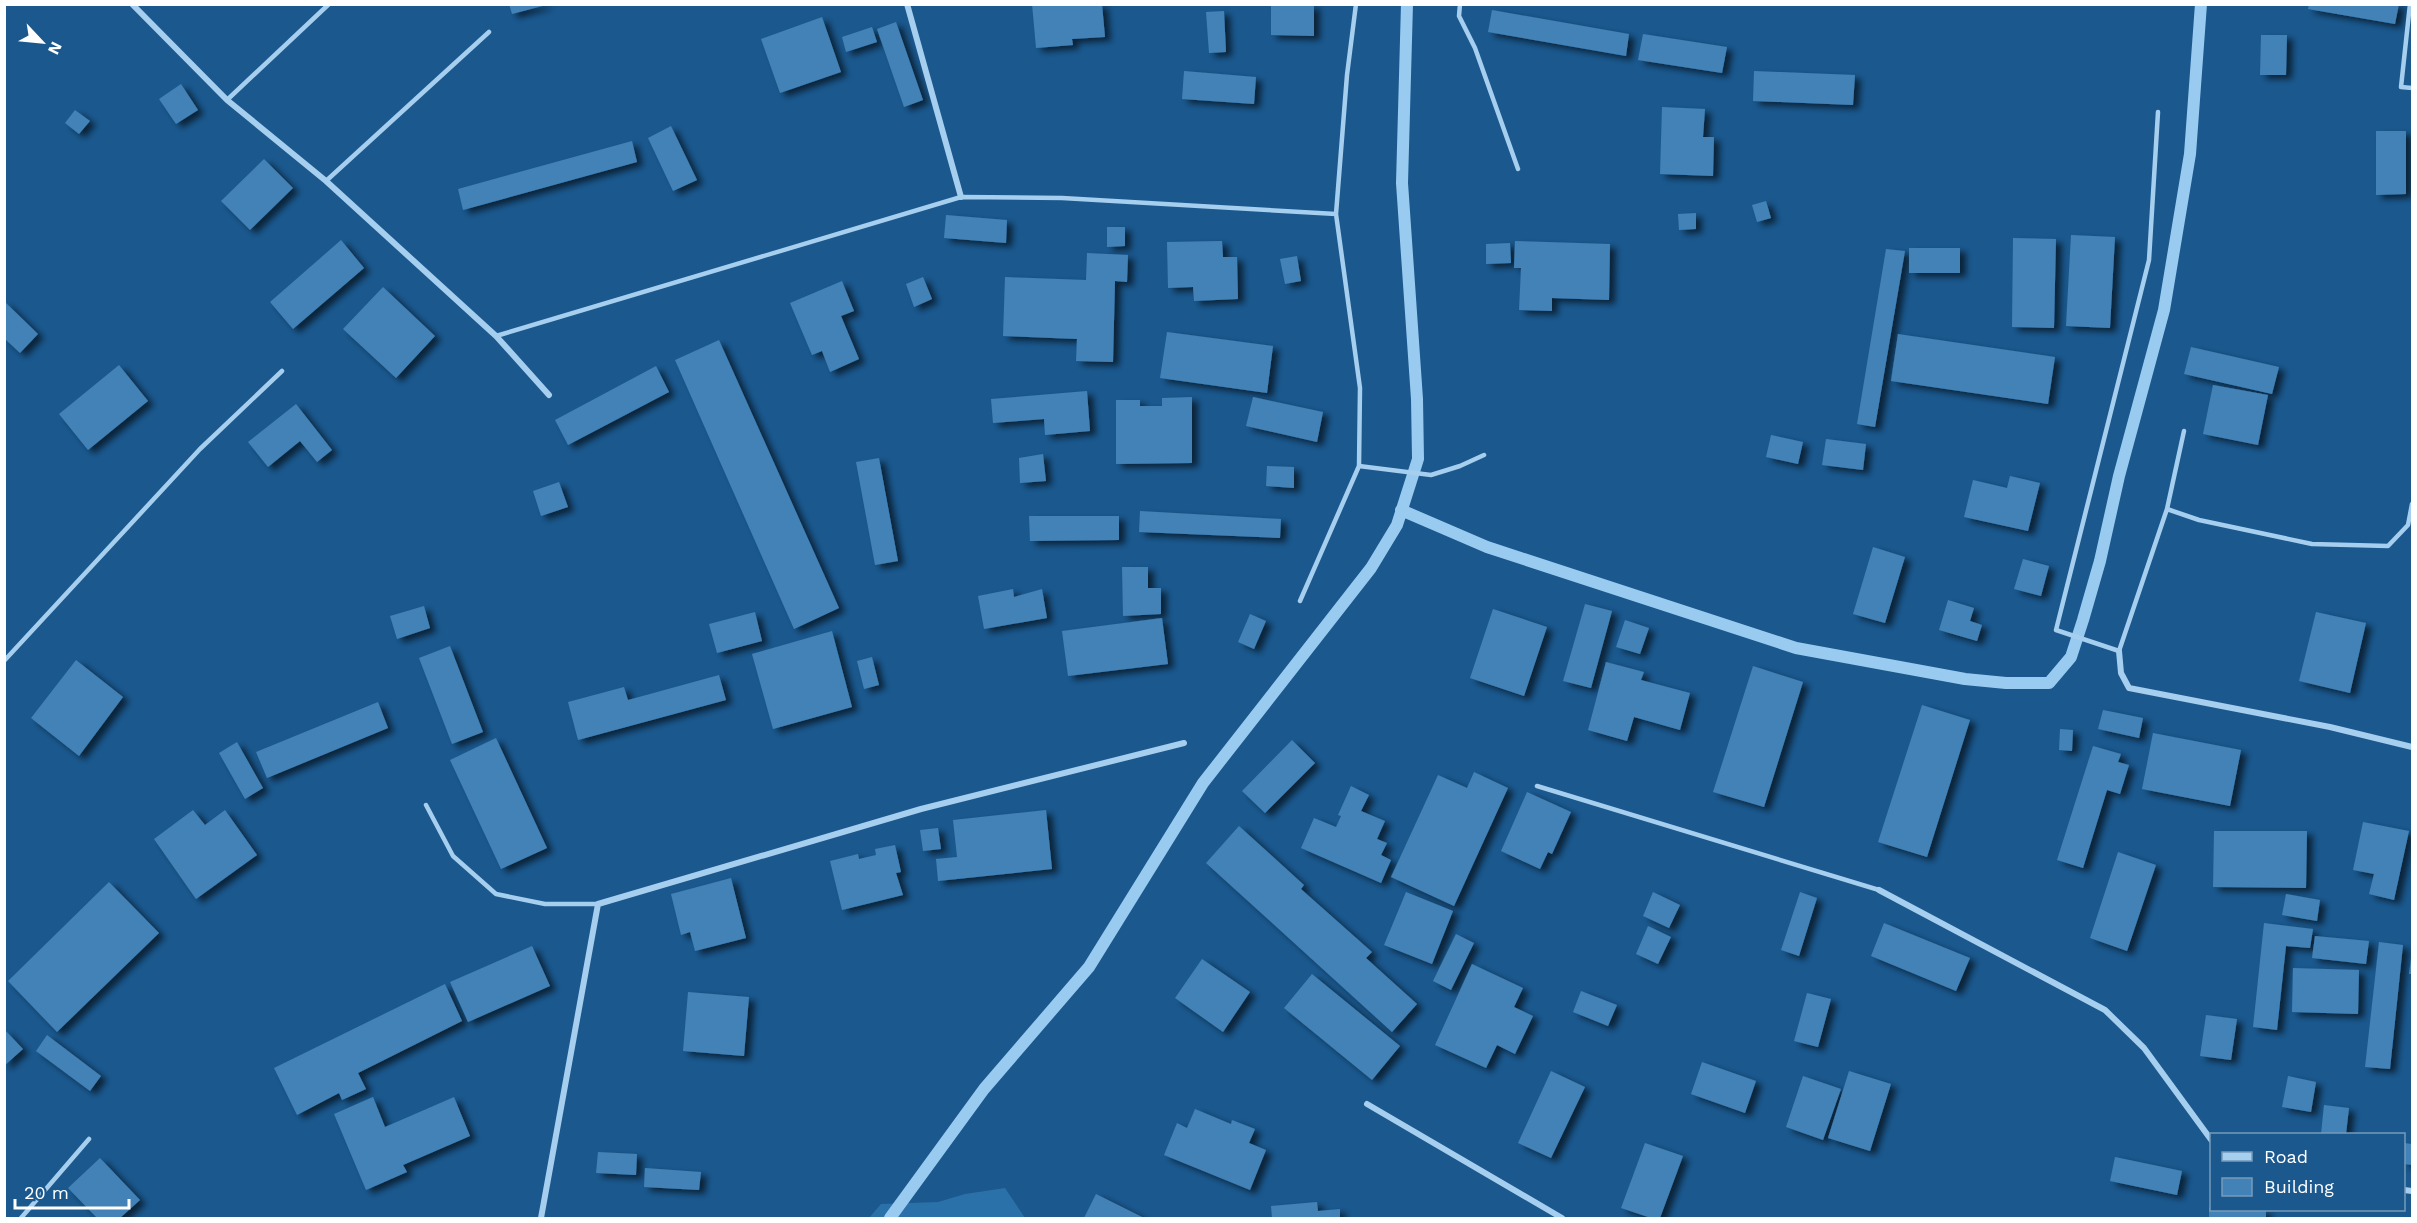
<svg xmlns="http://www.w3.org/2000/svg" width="2417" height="1223" viewBox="0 0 2417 1223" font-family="'Work Sans',sans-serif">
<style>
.green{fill:#2a71aa}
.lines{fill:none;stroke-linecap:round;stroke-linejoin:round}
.stream{stroke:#99cbf0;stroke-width:12}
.building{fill:#4382b6;filter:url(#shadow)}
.service{stroke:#a6ceee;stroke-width:4.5}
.minor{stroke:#a6ceee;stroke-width:6}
</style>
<defs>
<filter id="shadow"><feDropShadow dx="6" dy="4" stdDeviation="3" flood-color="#0009"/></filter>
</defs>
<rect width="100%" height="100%" fill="#1a588e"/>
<path class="green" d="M1005,1188L1025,1218H869L881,1204L938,1202L965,1194Z"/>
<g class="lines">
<path class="stream" d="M1401,510L1487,547L1796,648L1965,679L2006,683H2049L2071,657L2083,620L2100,561L2119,476L2164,310L2190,154L2201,4
M890,1218L984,1089L1089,967L1203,783L1371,568L1397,525L1418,459L1417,399L1402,183L1407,4"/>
</g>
<path class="building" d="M509,4H546V5L512,14Z
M1032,4H1102L1105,37L1072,39L1073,45L1036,48Z
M2309,4H2399L2395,24L2308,9Z
M1271,5H1314V36L1271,35Z
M1492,10L1629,34L1626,56L1488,32Z
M1224,11L1226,52L1209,53L1206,12Z
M822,17L841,72L780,93L761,39Z
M896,22L923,100L904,107L877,29Z
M872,27L877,42L846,52L842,37Z
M1643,34L1727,47L1722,73L1638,60Z
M2261,35H2287L2286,75H2260Z
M1184,71L1256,77L1254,104L1182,99Z
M1754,71L1855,75L1853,105L1753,101Z
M181,84L198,110L176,124L159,99Z
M1662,107L1705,109L1703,137H1714L1713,176L1660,174Z
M75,110L90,121L79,134L65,123Z
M671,126L697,180L673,191L648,138Z
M2376,131H2406V194L2376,195Z
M632,141L637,162L463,210L458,189Z
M264,159L293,188L250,230L221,201Z
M1766,201L1771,218L1757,222L1752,205Z
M1696,213V229L1679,230L1678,214Z
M946,215L1007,220L1006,243L944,238Z
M1107,227H1125V246L1107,247Z
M2071,235L2115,237L2110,328L2066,326Z
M2013,238L2056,239L2054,328L2012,327Z
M341,240L364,268L293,329L270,302Z
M1222,241L1223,257H1237L1238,299L1194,301L1193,287L1168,288L1167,242Z
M1515,241L1610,244L1609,300L1552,298V311L1519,310L1521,268H1514Z
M1510,243L1511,263L1486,264V244Z
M1909,248H1960V273H1909Z
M1886,249L1905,251L1875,427L1857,424Z
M1087,253L1128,255L1127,282L1115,281L1113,362L1076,361L1077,339L1003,336L1005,277L1086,280Z
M1297,256L1301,281L1285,284L1280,259Z
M923,277L932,299L914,307L906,284Z
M842,281L854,311L841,316L859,359L830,372L822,351L812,355L790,303Z
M383,287L435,336L396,378L343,329Z
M4,301L38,334L20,353L4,338Z
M1167,332L1273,346L1267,393L1160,378Z
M1898,334L2055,357L2048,404L1891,381Z
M719,340L839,608L794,629L675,360Z
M2191,347L2279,367L2272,394L2184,374Z
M119,365L148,401L88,450L59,414Z
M656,366L669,392L568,445L555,420Z
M2213,385L2268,395L2258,445L2203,434Z
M1087,391L1090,431L1045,435L1044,419L993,423L991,399Z
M1192,397V463L1116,464V400H1140V406H1162V398Z
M1253,397L1323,412L1317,442L1246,426Z
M296,404L332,450L317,462L300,441L268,467L248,442Z
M1771,435L1803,442L1798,464L1766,457Z
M1826,439L1866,444L1863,470L1822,465Z
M1043,454L1046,481L1020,483L1019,458Z
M879,458L898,561L875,565L856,462Z
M1267,466L1294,467V488L1266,486Z
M2010,476L2040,483L2028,531L1964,517L1973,480L2007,488Z
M559,482L568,507L541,516L533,491Z
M1140,511L1281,519L1280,538L1139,532Z
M1029,516H1119V540L1030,541Z
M1873,547L1905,557L1885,623L1853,614Z
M2023,559L2049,566L2041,596L2014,589Z
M1122,567H1148V588H1161V614L1123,616Z
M1013,589L1014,597L1042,589L1047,618L984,629L978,596Z
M1948,600L1974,608L1970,621L1982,625L1977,641L1939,630Z
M1585,604L1612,611L1591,688L1563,681Z
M424,606L430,628L397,639L390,616Z
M1493,609L1547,627L1524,696L1470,678Z
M755,612L762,641L717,653L709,624Z
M2316,612L2366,623L2350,693L2299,681Z
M1250,614L1266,621L1254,649L1238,642Z
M1162,618L1168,664L1068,676L1062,631Z
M1625,620L1649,628L1640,654L1616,647Z
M832,631L852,707L773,729L752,654Z
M450,646L483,732L452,744L419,658Z
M872,657L879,685L864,689L857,661Z
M76,660L123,697L79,756L31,718Z
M1606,662L1644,672L1641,680L1690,693L1680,730L1634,717L1627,741L1588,730Z
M1753,666L1803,682L1764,807L1713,792Z
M719,675L726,700L578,740L568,702L624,687L628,700Z
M378,702L388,728L267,778L256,752Z
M1922,705L1970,720L1927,857L1878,842Z
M2103,710L2143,718L2139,738L2098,729Z
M2060,729L2073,730L2072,751L2059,750Z
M2153,733L2241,750L2230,806L2142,789Z
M496,738L547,848L501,869L450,760Z
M1292,740L1315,763L1265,813L1242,791Z
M237,742L263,788L245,799L219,753Z
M2093,746L2121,754L2118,762L2129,765L2120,794L2107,790L2083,868L2057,860Z
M1474,772L1508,788L1454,906L1391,877L1438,775L1467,788Z
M1351,786L1369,795L1361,811L1385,821L1377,839L1387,843L1381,855L1391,860L1381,883L1301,848L1314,818L1336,827L1341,816L1338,815Z
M1527,792L1571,812L1552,854L1548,852L1540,869L1501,851Z
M193,810L205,825L225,810L257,855L196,899L154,839Z
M1046,810L1052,869L938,881L936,859L957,857L953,820Z
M2363,822L2409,831L2394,900L2369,894L2374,874L2353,870Z
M1239,826L1304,885L1301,889L1372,952L1366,958L1417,1004L1392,1032L1206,863Z
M938,828L941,849L923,851L920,830Z
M2214,831H2307L2306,888L2213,887Z
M895,845L901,872L896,873L903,895L842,910L830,861L858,854L859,859L876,855L875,849Z
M2118,852L2156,865L2127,951L2090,938Z
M731,878L746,938L695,951L690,932L681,935L671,894Z
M109,882L159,933L57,1032L8,981Z
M1406,892L1453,911L1432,964L1384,945Z
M1653,892L1680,905L1669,928L1643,916Z
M1800,892L1817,898L1799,956L1781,950Z
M2286,894L2320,900L2317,921L2282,915Z
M1884,923L1970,958L1956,991L1871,956Z
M2264,923L2313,929L2310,948L2286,946L2277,1030L2253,1027Z
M1648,926L1671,937L1658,964L1636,954Z
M1456,934L1474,943L1451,990L1433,981Z
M2315,936L2369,941L2366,964L2312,958Z
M2379,942L2403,945L2390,1069L2365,1067Z
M532,946L550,986L468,1022L450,982Z
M1202,959L1250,992L1223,1032L1175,998Z
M2411,959H2412V974H2409Z
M1472,964L1523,988L1514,1007L1533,1016L1515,1054L1497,1045L1486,1068L1435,1045Z
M2293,968L2359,970L2358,1014L2292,1012Z
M1312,974L1400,1046L1372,1080L1284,1008Z
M445,984L462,1021L358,1073L366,1089L342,1100L339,1093L297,1115L274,1068Z
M1581,991L1617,1005L1608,1026L1573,1012Z
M688,992L749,997L744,1056L683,1051Z
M1807,993L1831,999L1818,1047L1794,1041Z
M2206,1015L2237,1019L2231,1060L2200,1056Z
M4,1029L23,1049L4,1066Z
M47,1035L101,1076L90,1091L36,1051Z
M1702,1062L1756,1081L1745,1113L1691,1094Z
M1551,1071L1585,1087L1551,1158L1518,1143Z
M1849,1071L1891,1084L1870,1151L1828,1138Z
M1803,1076L1841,1089L1823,1140L1786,1127Z
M2288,1076L2316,1082L2311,1112L2282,1107Z
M373,1097L385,1127L454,1097L470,1136L403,1165L407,1172L366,1190L334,1114Z
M2324,1105L2349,1108L2346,1134H2321Z
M1195,1109L1231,1124L1232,1120L1255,1129L1249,1143L1266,1150L1250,1190L1164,1155L1177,1123L1187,1128Z
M1645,1143L1683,1156L1660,1218H1651L1621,1208Z
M2404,1143L2412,1144V1165L2404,1164Z
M598,1152L637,1154L636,1175L596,1173Z
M2115,1157L2182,1171L2177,1195L2110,1181Z
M100,1158L140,1200L120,1218H97L68,1188Z
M645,1168L701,1172L699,1190L644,1187Z
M1096,1194L1144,1218H1084Z
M1317,1202L1318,1211L1340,1209V1218H1272L1271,1206Z
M2209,1207L2212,1210H2266V1218H2209Z"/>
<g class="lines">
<path class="service" d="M1460,4L1459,16L1475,48L1518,169
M2410,4L2401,87L2412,88
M227,100L329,4
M2158,112L2149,260L2056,630L2119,651L2167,509L2184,431
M326,181L489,32
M496,336L961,197L1062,198L1336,214
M1359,466L1431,475L1460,466L1484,455
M2167,509L2199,520L2312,544L2388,546L2408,525L2412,504
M1300,601L1359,466L1360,388L1336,214L1347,75L1356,4
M4,661L200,449L282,371
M1537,786L1879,890
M426,805L453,856L496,894L545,904H598
M21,1218L89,1139"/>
<path class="minor" d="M132,4L227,100L326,181L496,336L549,395
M907,4L961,197
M2119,651L2121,673L2129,688L2330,727L2412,747
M1879,890L2105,1010L2144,1048L2212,1141
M1367,1104L1562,1218
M2404,1190L2412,1191
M541,1218L598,904L921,809L1184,743"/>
</g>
<rect width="2417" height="1223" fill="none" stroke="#ffffff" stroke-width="12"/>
<rect x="2210" y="1133" width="195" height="78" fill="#1a588e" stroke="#769bbb" stroke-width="1.5"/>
<rect x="2222" y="1152" width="30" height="9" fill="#a6ceee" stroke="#769bbb" stroke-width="1.5"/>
<text x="2264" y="1163" font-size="18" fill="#ffffff">Road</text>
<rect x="2222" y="1178" width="30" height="18" fill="#4382b6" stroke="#769bbb" stroke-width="1.5"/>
<text x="2264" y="1193" font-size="18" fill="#ffffff">Building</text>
<g transform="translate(42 42) rotate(116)" stroke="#1a588e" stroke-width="4.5" paint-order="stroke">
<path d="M0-4.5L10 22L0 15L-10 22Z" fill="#ffffff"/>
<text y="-9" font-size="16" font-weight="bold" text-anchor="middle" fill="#ffffff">N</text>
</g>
<path d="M15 1199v9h114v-9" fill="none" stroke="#ffffff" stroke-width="3"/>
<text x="24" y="1199" font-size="18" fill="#ffffff" stroke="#1a588e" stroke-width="4.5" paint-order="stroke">20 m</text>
</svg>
